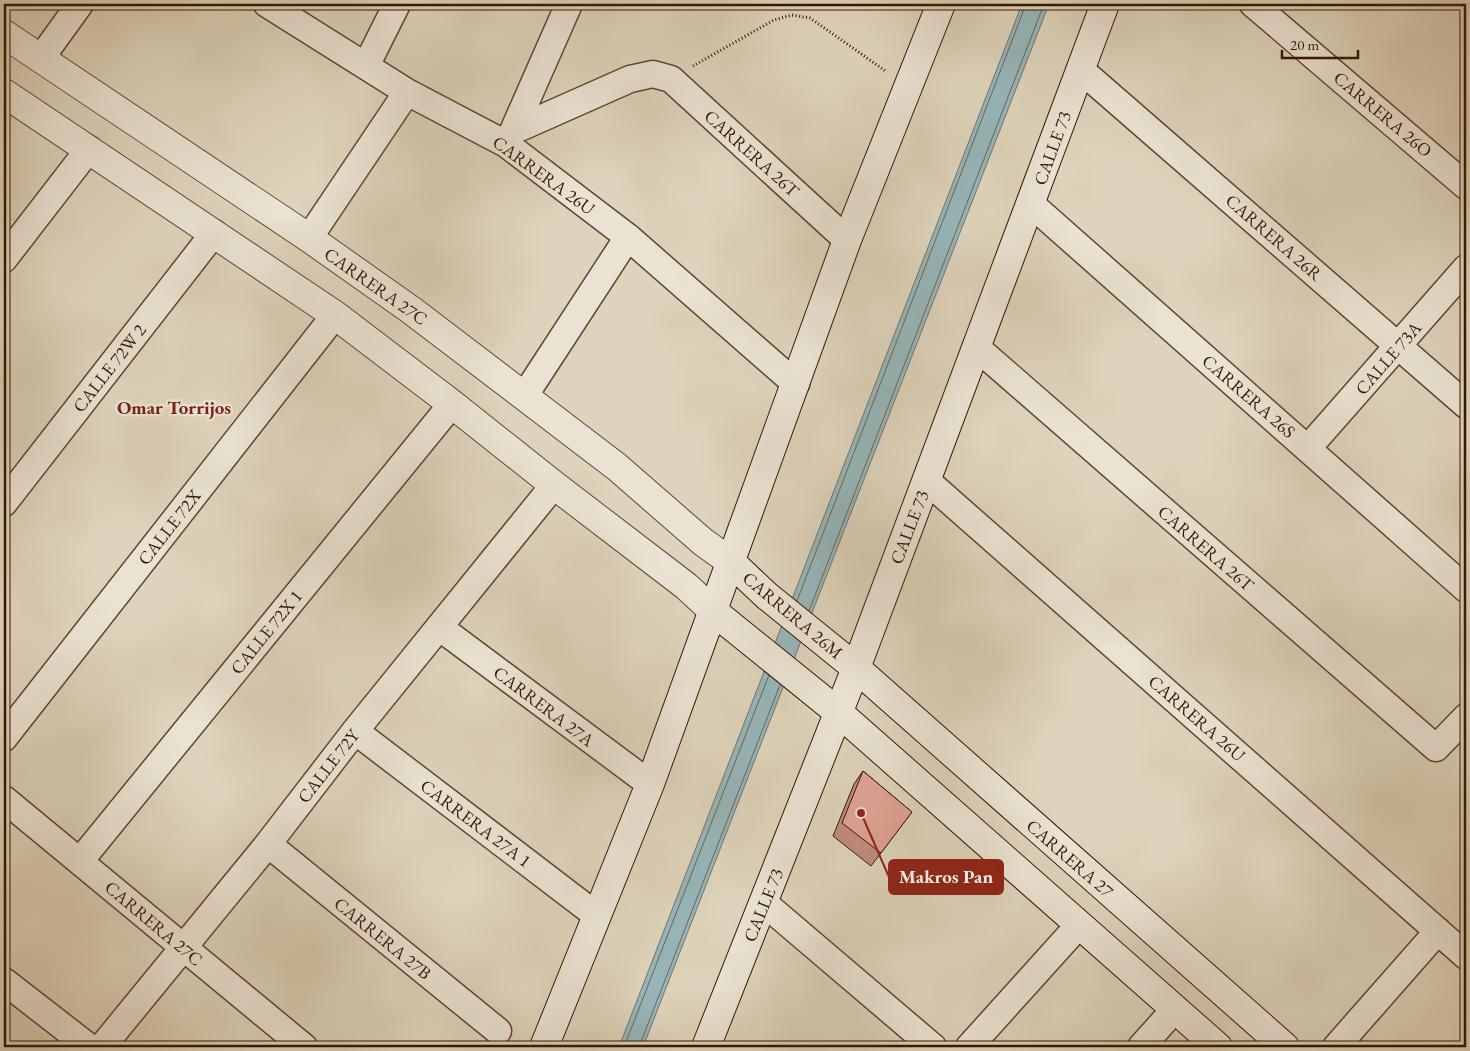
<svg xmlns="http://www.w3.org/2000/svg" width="1470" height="1051" viewBox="0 0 1470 1051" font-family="'EB Garamond',serif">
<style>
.water{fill:#97b6ba;stroke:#707670}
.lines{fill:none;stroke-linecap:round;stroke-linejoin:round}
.shore{stroke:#66665e;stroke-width:1}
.minor-casing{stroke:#5f4630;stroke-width:29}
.tertiary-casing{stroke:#5f4630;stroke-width:30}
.secondary-casing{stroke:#351602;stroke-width:30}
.path{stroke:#351602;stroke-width:3;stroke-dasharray:1 2.5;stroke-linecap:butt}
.minor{stroke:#eae3d3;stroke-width:26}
.tertiary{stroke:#eae3d3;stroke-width:28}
.secondary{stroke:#eae3d3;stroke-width:28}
.wall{fill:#c18c80;stroke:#351602}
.building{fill:#e0a395;stroke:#351602}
.labels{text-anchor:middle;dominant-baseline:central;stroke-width:5;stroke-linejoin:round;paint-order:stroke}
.street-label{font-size:18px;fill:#351602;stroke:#eae3d3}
.neighbourhood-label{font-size:19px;font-weight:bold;fill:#7a1f14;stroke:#eae3d3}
.leader{fill:none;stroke:#8f2418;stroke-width:2}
.callout-dot{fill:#8f2418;stroke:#eae3d3;stroke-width:2}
.callout{fill:#8f2418;stroke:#8f2418;stroke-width:2}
.callout-label{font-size:19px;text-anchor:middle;font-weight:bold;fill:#fff}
</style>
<rect width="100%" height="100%" fill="#ded4bb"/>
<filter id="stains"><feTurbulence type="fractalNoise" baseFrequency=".004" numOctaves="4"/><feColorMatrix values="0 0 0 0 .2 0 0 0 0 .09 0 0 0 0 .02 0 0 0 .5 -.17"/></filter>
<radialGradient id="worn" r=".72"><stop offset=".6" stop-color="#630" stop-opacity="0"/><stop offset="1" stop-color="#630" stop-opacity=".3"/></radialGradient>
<path class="water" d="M1022,4H1049L643,1047H619Z"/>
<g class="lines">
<path class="shore" d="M797,601L1026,4
M809,611L1044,4
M624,1047L769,675
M639,1047L780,685"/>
<g class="minor-casing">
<path id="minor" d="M267,4L407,92L506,144L628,237L796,384
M1253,4L1466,186
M41,58L80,4
M366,66L397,4
M1081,70L1466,405
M515,130L630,79L653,74L671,79L847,240
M510,138L569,4
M1031,204L1466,589
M309,238L407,92
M4,259L89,149
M976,347L1436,748L1466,717
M525,395L628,237
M1308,448L1466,268
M927,481L1466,956
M4,503L214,233
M439,627L650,784
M355,731L596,915
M4,738L335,315
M4,799L304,1047
M268,844L498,1031
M80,861L452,404
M764,903L933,1047
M4,981L89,1047
M102,1047L268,844L355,731L554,485
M969,1047L1079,925
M1141,1047L1175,1009
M1336,1047L1438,931"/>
</g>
<g class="tertiary-casing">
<path id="tertiary" d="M4,34L309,238L411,310L617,467L703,542L731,562
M4,93L335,315L452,404L554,485L686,586L713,611"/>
</g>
<g class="secondary-casing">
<path id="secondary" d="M731,562L767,596L856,668L1285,1047
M713,611L838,712L1218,1047
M544,1047L650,784L847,240L941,4
M706,1047L856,668L1105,4"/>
</g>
<path class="path" d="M693,66L774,20L792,15L810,18L887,72"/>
<use href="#minor" class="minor"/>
<use href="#tertiary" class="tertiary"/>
<use href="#secondary" class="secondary"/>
</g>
<path class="wall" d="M863,771L912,812L871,866L833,836L854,784Z"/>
<path class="building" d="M863,771L912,812L881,853L842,823Z"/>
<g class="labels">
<g class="street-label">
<text transform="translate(1383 114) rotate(40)">CARRERA 26O</text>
<text transform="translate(1052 148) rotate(-70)">CALLE 73</text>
<text transform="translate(752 153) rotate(42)">CARRERA 26T</text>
<text transform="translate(544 175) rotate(36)">CARRERA 26U</text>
<text transform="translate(1274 237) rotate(41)">CARRERA 26R</text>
<text transform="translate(376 286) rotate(35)">CARRERA 27C</text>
<text transform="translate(1388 358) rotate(-49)">CALLE 73A</text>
<text transform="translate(109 368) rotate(-52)">CALLE 72W 2</text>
<text transform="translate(1249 396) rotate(41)">CARRERA 26S</text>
<text transform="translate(169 527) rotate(-52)">CALLE 72X</text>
<text transform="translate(909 527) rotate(-69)">CALLE 73</text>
<text transform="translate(1206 548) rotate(41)">CARRERA 26T</text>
<text transform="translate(793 615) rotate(40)">CARRERA 26M</text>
<text transform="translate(266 632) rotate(-51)">CALLE 72X 1</text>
<text transform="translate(544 706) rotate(37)">CARRERA 27A</text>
<text transform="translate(1197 718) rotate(41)">CARRERA 26U</text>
<text transform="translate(328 766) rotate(-52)">CALLE 72Y</text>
<text transform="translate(476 823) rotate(37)">CARRERA 27A 1</text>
<text transform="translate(1070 858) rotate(41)">CARRERA 27</text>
<text transform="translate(763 905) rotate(-68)">CALLE 73</text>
<text transform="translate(154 923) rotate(40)">CARRERA 27C</text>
<text transform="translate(383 938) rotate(39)">CARRERA 27B</text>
</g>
<g class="neighbourhood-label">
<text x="174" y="407">Omar Torrijos</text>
</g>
</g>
<path class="leader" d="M861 813L889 877"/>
<circle class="callout-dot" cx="861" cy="813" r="5"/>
<rect class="callout" x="889" y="860" width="114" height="34" rx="5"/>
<g class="callout-label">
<text x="946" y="883">Makros Pan</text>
</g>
<rect width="1470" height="1051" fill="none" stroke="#ded4bb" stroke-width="20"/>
<rect x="5" y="5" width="1460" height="1041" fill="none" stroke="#351602" stroke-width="2.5"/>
<rect x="10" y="10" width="1450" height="1031" fill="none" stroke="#351602"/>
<path d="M1282 50v8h76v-8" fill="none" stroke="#351602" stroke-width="2.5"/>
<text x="1290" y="50" font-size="15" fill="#351602" stroke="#eae3d3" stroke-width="4" paint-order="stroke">20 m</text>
<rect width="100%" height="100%" filter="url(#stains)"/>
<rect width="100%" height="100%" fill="url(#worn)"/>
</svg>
